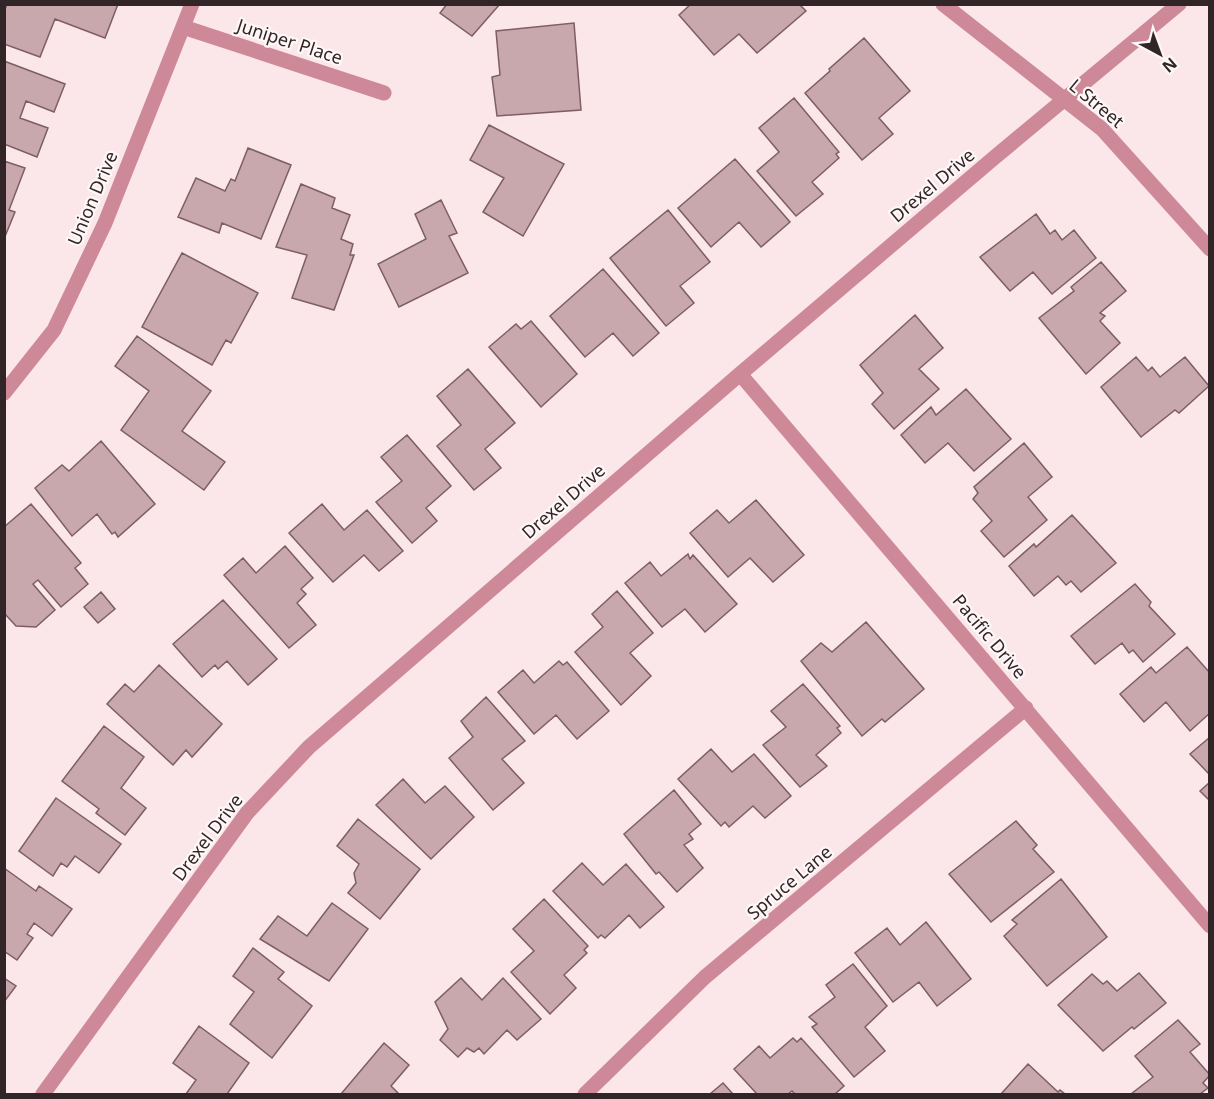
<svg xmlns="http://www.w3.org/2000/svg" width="1214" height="1099" viewBox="0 0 1214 1099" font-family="'Noto Sans',sans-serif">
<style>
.building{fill:#c8a7ad;stroke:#7c5e64;stroke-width:1.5}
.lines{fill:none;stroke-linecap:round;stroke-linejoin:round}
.minor{stroke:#cd8997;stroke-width:15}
.tertiary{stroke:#cd8997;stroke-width:15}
.labels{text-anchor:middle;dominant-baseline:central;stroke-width:4.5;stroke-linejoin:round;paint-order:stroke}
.street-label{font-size:18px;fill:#322528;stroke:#fef7f8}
</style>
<rect width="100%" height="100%" fill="#fbe6e9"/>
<path class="building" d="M7,4H118L105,38L55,19L40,57L4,44V12Z
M447,4H500L472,36L440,13Z
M691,4H799L806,11L757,53L739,34L714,55L679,15Z
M574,23L581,110L497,116L492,77L500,75L496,31Z
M864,38L910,91L879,118L893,134L862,160L805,93L830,71L829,69Z
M4,61L65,84L54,112L26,101L20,118L48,128L37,157L4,144Z
M794,98L839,152L836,154L839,158L812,182L823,194L796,216L757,171L779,152L759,128Z
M489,125L564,164L523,236L483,212L504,178L470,160Z
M248,148L291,165L261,239L222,223L219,233L178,217L196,178L225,191L231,179L235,181Z
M735,159L790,222L761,247L739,222L711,247L678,208Z
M4,161L25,168L9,210L15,212L4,239Z
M301,184L335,198L332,208L350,215L341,239L353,244L350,255H354L334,310L292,298L307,255L276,247Z
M441,200L457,233L449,236L468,273L399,307L378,264L426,239L415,214Z
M668,210L710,262L680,286L694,303L666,326L610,258Z
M1036,214L1050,234L1055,230L1062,240L1074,230L1096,258L1052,294L1033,272L1010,291L980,257Z
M182,253L258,293L231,343L226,340L212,365L142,327Z
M1101,262L1126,291L1100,313L1105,316L1100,321L1120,343L1086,374L1039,318L1074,291L1071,287Z
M603,269L659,333L633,356L613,333L585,357L550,316Z
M915,315L943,348L919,369L939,389L894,429L872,404L883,393L860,365Z
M531,321L577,374L541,407L489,347L516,324L521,329Z
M137,336L211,391L182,431L225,462L204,490L121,430L149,391L115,366Z
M1136,357L1148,371L1152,367L1160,377L1185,357L1209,386L1179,413L1175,410L1141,437L1101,387Z
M468,369L515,423L485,449L501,468L474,490L437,446L461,425L437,396Z
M966,389L1011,439L974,471L948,443L925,463L901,435L931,407L936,415Z
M407,435L451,486L426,508L437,521L412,543L376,502L402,481L381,457Z
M101,441L155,504L118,537L115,532L112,534L97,514L72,536L35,488L62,465L69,471Z
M1024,443L1052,477L1028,497L1047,520L1004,557L981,531L992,521L973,499L978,493L974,487Z
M756,500L804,555L773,582L750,558L728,577L690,533L717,510L729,523Z
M31,504L81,563L75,568L88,584L61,607L38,580L33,584L55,610L36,627L16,626L4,613V527Z
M322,504L344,530L367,510L403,551L379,571L364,555L333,582L289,533Z
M1072,515L1116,563L1081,592L1071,581L1066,585L1058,576L1034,596L1009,566L1034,544L1036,547Z
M285,546L313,578L301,589L306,594L297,603L316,625L289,648L224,575L243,558L256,573Z
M688,554L690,559L693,555L737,604L705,632L685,609L662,627L625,583L650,562L661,576Z
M1135,584L1151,602L1149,606L1175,634L1143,662L1133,650L1129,653L1122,643L1095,664L1071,636Z
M617,591L653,633L630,653L651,676L621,705L575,652L603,627L592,614Z
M101,592L115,609L98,623L84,607Z
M223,600L277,659L248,685L227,661L218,669L215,665L202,677L173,644Z
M866,622L924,689L885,722L882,719L862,736L801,661L821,643L832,652Z
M1187,647L1210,673V713L1190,731L1166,702L1144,722L1120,694L1151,667L1156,673Z
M559,661L563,665L567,662L609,711L577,739L556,715L534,734L498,692L523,670L534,683Z
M159,665L222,724L192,757L186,750L173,765L107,704L125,684L134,692Z
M803,684L840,726L837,728L841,733L816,755L827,766L800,787L763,745L786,727L771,711Z
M486,697L525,741L502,759L524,783L493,810L449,758L473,737L461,721Z
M104,726L144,757L121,788L146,808L125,835L96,813L99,809L62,781Z
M1210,737V775L1190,754Z
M711,749L732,772L754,754L791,796L765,818L753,806L729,827L725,822L721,826L678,779Z
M403,779L425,803L445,786L474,817L431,859L376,805Z
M1210,782V801L1200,791Z
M674,790L701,824L689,834L693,839L684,845L703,868L677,892L659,872L656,874L624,834Z
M56,798L121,844L99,873L75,856L67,867L61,863L53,876L19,851Z
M358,819L420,869L380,919L348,893L356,883L354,873L359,864L337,846Z
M1016,821L1037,845L1033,849L1054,872L991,922L949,874Z
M582,863L603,885L626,864L664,907L640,928L629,915L605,938L601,935L598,938L553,891Z
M4,868L36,891L39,886L72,909L52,936L34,923L27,934L33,938L17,960L4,951Z
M1061,879L1107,937L1047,986L1004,936L1017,924L1012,920Z
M544,899L588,946L584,950L587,953L564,975L576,988L550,1014L511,972L534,951L513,929Z
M332,903L368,929L329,981L260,939L278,916L307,936Z
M926,922L971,979L937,1006L919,982L893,1002L855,953L887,928L900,945Z
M253,948L284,972L278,979L312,1006L272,1058L230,1024L254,992L233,976Z
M853,964L887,1006L865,1027L885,1051L854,1077L812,1027L817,1024L809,1017L835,997L826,985Z
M1139,973L1166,1003L1134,1029L1132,1027L1103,1051L1058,1005L1092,974L1103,984L1107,981L1117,991Z
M4,978L16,986L4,1002Z
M461,978L482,1000L503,978L541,1019L517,1040L507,1030L484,1054L479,1048L474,1052L467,1048L458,1057L440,1040L448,1029L435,1002Z
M1178,1020L1200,1044L1190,1052L1210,1075L1203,1083L1208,1088L1200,1094H1131L1153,1077L1135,1056Z
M199,1026L249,1063L227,1094H186L196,1080L173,1063Z
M793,1038L797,1042L801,1038L844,1086L835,1094H795L792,1091L788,1094H757L734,1069L759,1046L770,1058Z
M384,1043L409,1065L391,1086L399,1094H341Z
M1028,1064L1058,1092L1060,1090L1065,1094H1001Z
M723,1083L733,1094H710Z"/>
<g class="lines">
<path class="minor" d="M183,27L384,93
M740,374L1210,926
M4,393L54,330L105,223L192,4
M43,1094L247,813L309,747L740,374L995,157L1179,4
M585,1094L705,977L1026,708"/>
<path class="tertiary" d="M943,4L1102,129L1210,249"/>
</g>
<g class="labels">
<g class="street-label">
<text transform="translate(290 41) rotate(18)">Juniper Place</text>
<text transform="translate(1097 103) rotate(40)">L Street</text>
<text transform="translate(932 185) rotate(-40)">Drexel Drive</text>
<text transform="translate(92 198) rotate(-67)">Union Drive</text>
<text transform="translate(563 501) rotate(-41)">Drexel Drive</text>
<text transform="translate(990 636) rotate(50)">Pacific Drive</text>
<text transform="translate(207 837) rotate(-53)">Drexel Drive</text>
<text transform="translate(789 882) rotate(-40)">Spruce Lane</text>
</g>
</g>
<rect width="1214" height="1099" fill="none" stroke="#322528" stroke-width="12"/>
<g transform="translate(1160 54) rotate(139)" stroke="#fef7f8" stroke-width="4.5" paint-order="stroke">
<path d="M0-4.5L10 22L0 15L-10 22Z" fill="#322528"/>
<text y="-9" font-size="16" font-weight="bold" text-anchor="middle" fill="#322528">N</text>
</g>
</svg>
